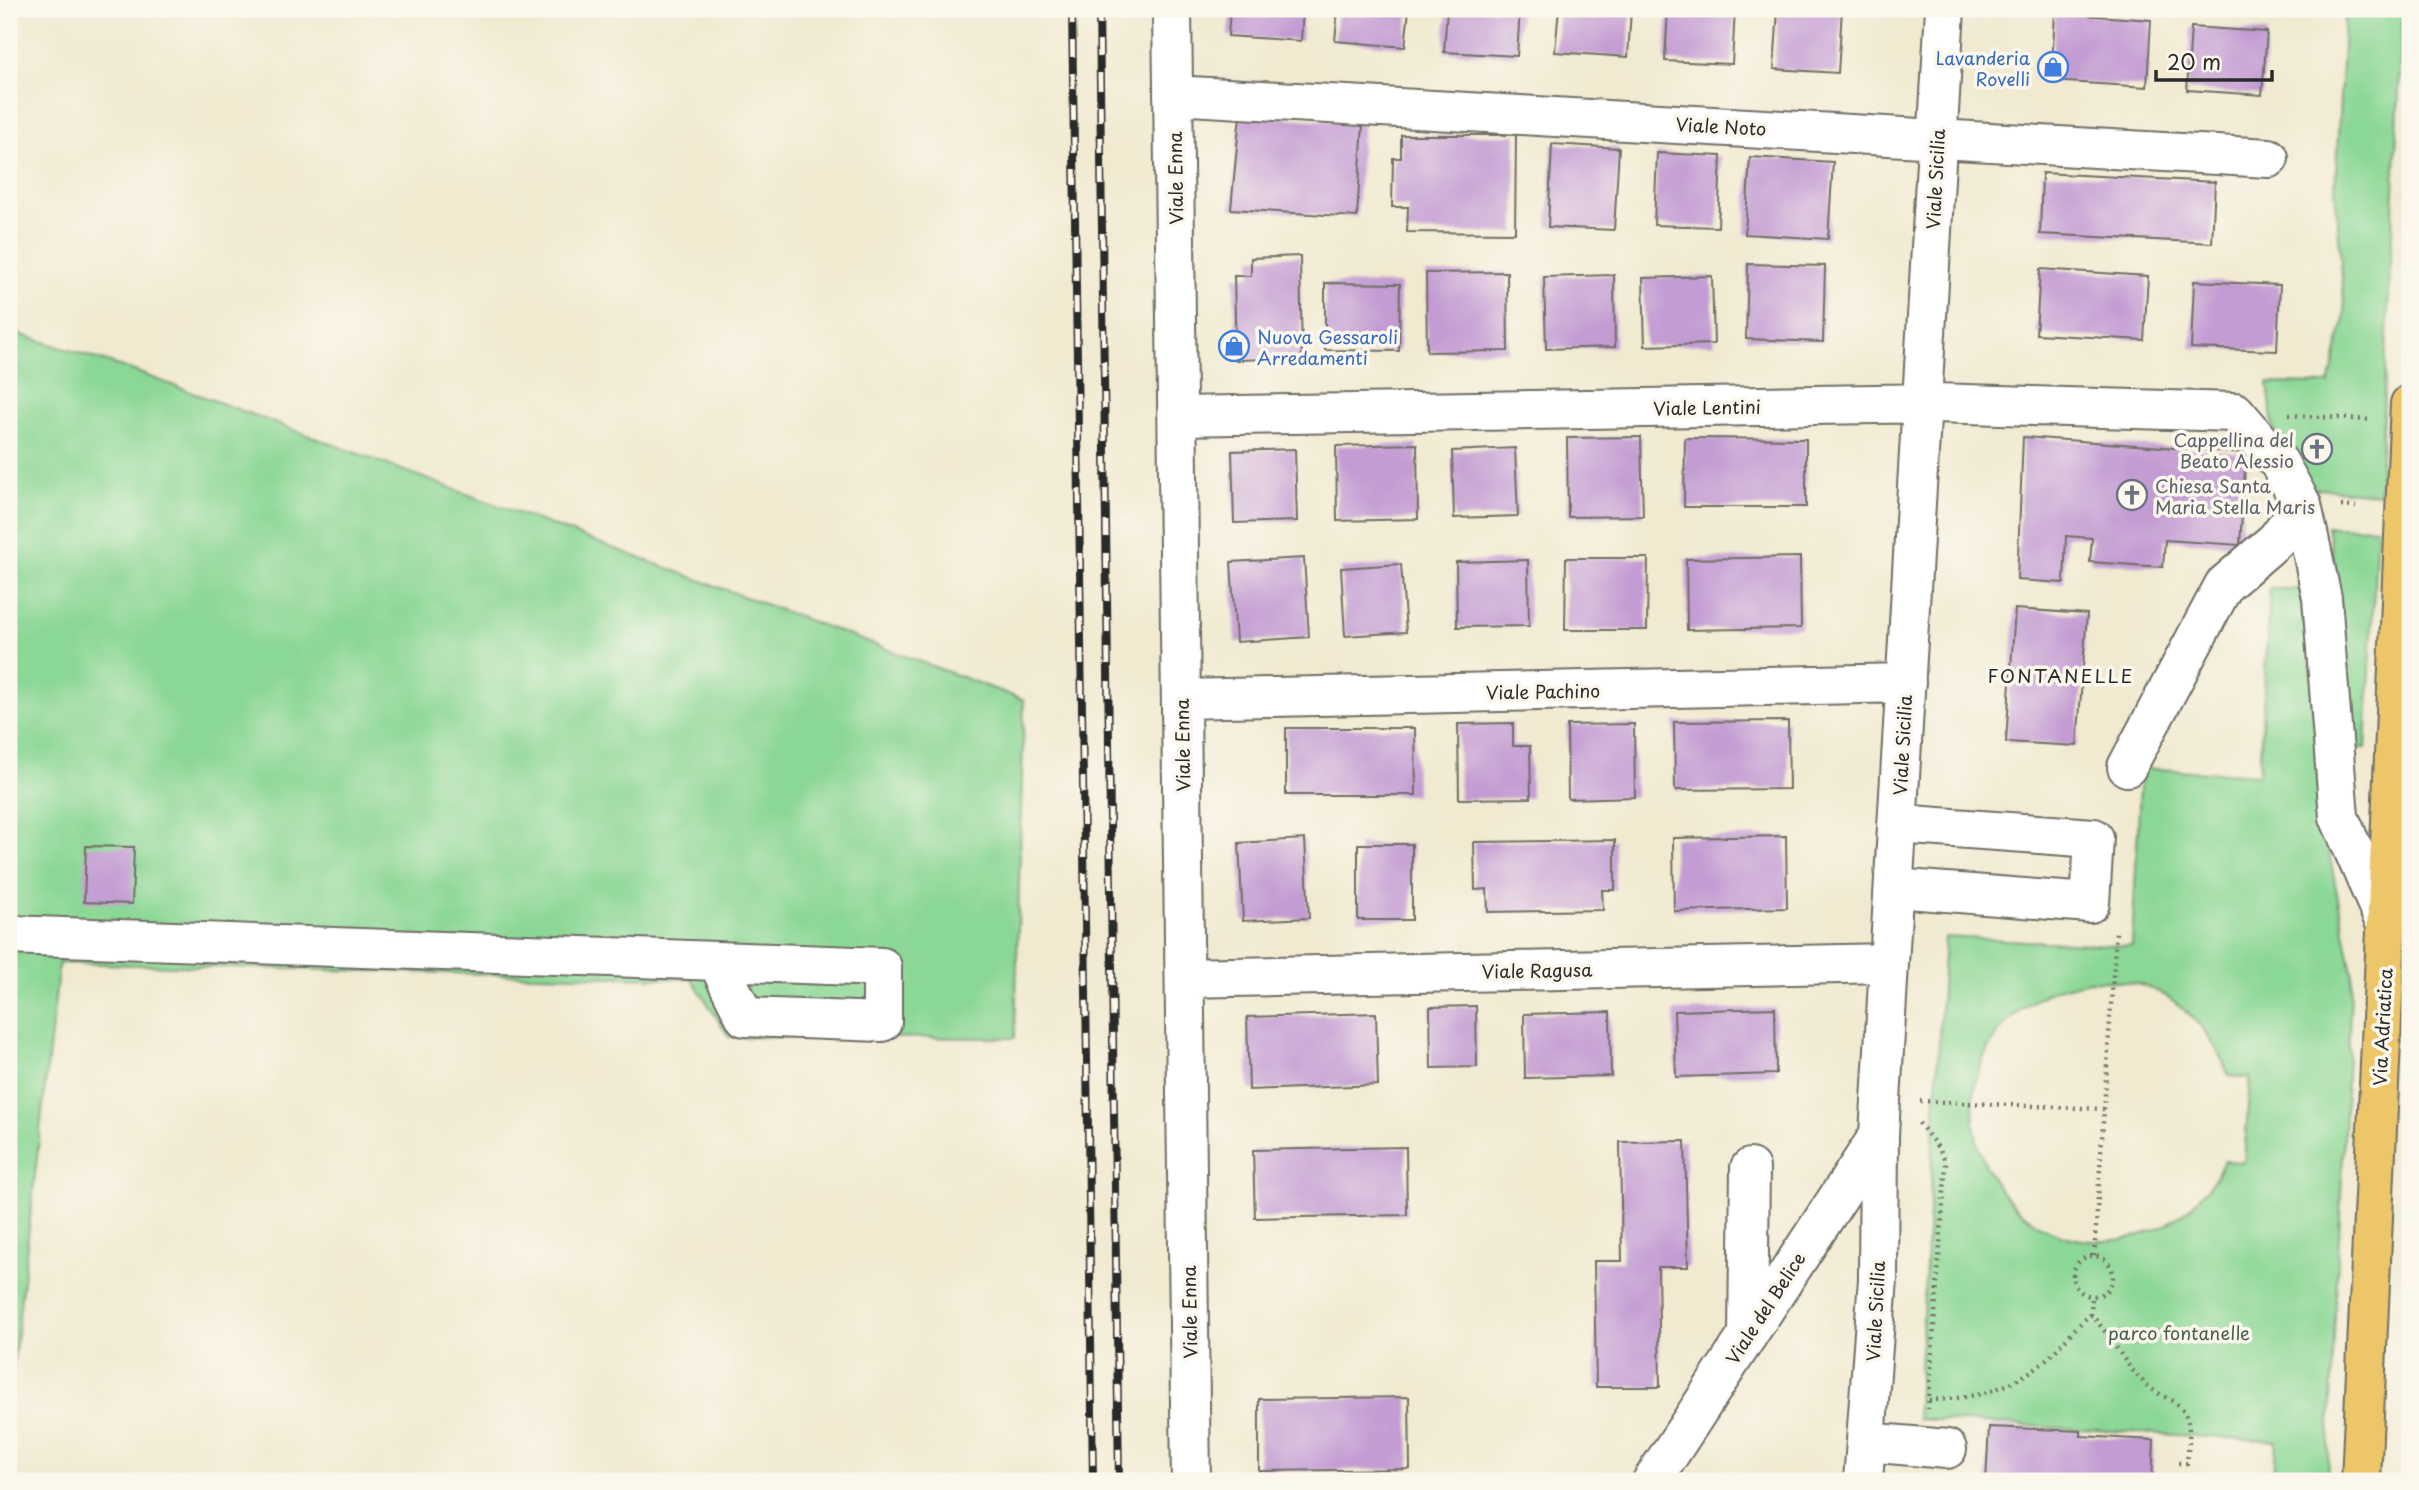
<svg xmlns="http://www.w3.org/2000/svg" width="2419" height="1490" viewBox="0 0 2419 1490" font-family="'Playpen Sans',sans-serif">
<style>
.green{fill:#8bd795;stroke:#5b8160;stroke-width:2;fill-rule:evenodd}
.building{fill:#c39cd3}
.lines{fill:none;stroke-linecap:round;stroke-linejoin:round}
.minor-casing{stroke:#706e65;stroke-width:42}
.major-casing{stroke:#706e65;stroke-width:42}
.path{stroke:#706e65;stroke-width:4.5;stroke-dasharray:2 5;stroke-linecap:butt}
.minor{stroke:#fff;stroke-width:38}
.major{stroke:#ecc669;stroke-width:38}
.rail-casing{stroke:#2b2b2b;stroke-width:8}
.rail{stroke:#fbf7ec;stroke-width:5;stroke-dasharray:16;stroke-linecap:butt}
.labels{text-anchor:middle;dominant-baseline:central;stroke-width:7;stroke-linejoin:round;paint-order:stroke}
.shop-label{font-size:18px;fill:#366cbe;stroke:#fbf7ec;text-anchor:end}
.street-label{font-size:18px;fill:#2b2b2b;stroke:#fbf7ec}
.worship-label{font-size:18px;fill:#5b616d;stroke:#fbf7ec;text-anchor:end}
.park-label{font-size:18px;fill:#485f4b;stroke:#fbf7ec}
.neighbourhood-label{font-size:19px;letter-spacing:2px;fill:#2b2b2b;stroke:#fbf7ec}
</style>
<rect width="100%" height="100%" fill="#fbf7ec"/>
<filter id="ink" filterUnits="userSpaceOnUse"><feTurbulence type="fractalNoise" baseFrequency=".0143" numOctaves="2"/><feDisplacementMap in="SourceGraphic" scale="14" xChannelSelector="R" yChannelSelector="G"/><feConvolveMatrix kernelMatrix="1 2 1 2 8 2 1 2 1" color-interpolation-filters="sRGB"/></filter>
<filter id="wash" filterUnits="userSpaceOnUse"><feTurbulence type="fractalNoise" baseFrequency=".00686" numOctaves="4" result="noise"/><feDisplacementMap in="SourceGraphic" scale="28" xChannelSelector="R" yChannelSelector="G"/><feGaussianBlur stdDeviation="1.57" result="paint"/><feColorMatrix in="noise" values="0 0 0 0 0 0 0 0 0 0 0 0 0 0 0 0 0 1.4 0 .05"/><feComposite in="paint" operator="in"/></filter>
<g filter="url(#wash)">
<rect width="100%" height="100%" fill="#f1ead1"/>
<path class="green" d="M2345,9H2403L2379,494L2311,488L2273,428L2268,383L2329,384L2345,315L2335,188Z
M9,331L126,368L1024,700L1015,1038L729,1037L692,979L59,963L9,1404Z
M2327,527L2377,528L2366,748H2350L2338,584Z
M2270,589H2305L2321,810L2352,972L2327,1481H2274L2276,1441L1917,1419L1945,937L2132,946L2141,768L2259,775ZM2088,981C2100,981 2113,981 2126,982C2175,988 2213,1032 2229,1076L2250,1078L2244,1162L2224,1161C2207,1196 2178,1225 2140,1235C1987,1279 1904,1066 2047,993C2059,987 2075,985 2088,981Z"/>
<g id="blocks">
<path class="building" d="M1230,9H1303L1301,41L1228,36Z
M1338,9H1409L1405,47L1335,41Z
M1447,9H1520L1517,56L1444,52Z
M1559,9H1631L1628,57L1555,52Z
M1668,9H1735L1732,64L1665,61Z
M1778,9H1842L1838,73L1774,69Z
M2055,13L2151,20L2147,87L2051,81Z
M2191,27L2267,32L2262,95L2187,90Z
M1240,115L1363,123L1357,217L1231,209Z
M1401,135H1516L1515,233L1407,232L1408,207H1392L1393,158H1401Z
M1552,144L1619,148L1614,230L1548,227Z
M1657,153L1721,156L1718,227L1654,225Z
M1750,157L1833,162L1828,239L1745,234Z
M2042,173L2215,182L2212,243L2040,234Z
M1300,256L1302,358L1236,360L1234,276H1251V258Z
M1748,264L1825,266L1823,342L1746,339Z
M2040,269L2148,276L2144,340L2036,334Z
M1507,272L1508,351L1427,352L1426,273Z
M1614,275L1615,347L1546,349L1544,277Z
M1712,276L1714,344L1645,346L1643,278Z
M2194,281L2280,285L2277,351L2191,348Z
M1325,283L1400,284L1399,351L1325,350Z
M1641,437L1643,516L1568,517L1567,438Z
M2023,437L2246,453L2240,545L2165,540L2163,567L2090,562L2092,538L2066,536L2064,583L2017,580Z
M1685,438L1806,439V507H1684Z
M1417,444L1418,519L1337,521L1336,446Z
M1515,448L1518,516L1454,518L1452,451Z
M1295,449L1297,521L1234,523L1232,451Z
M1800,557L1801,628L1687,630L1686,559Z
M1304,558L1309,637L1236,642L1231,562Z
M1566,558H1648L1647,630H1565Z
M1528,560L1529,626L1457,627L1456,562Z
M1401,564L1406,632L1345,636L1341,568Z
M2015,609L2087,614L2077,746L2006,742Z
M1788,721L1789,789L1675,790L1674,722Z
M1513,723V746H1530L1531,798L1459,799L1458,724Z
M1634,724L1635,797L1568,799L1567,725Z
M1286,728H1415L1416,795H1286Z
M1786,836L1787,908L1674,911L1673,838Z
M1305,839L1309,918L1243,921L1239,843Z
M1615,840V890H1602L1603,910L1488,912L1487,889L1475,890L1474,842Z
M1358,844H1412V920H1358Z
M86,846L134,847L132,904L84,902Z
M1476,1006L1477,1067L1431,1068L1430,1007Z
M1775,1008L1776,1074L1676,1077L1674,1011Z
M1610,1012L1611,1076L1525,1078L1524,1014Z
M1376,1013L1378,1085L1249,1090L1247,1017Z
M1685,1141L1688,1267H1658L1660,1387H1596L1594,1261H1622L1620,1142Z
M1406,1147L1407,1215L1255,1218L1253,1150Z
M1409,1397L1410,1469L1259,1471V1399Z
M1989,1427L2081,1431V1436L2154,1440L2152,1481H1986Z"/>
</g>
</g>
<g filter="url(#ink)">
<use href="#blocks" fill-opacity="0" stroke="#706e65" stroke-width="2"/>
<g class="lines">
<g class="minor-casing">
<path id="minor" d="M1172,9L1191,1481
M1173,95L2269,158
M1178,416L1934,403L2235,412L2279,463L2302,505L2322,598L2339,817L2386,925
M1181,699L1906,683
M2127,767L2224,585L2276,540L2302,505
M1894,888L2090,903L2094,838L1897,824
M9,935L882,967V1022L745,1017L717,961
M1185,978L1889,963
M1748,1335L1750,1168
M1866,1442L1947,1449
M1652,1481L1879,1135
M1863,1481L1878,1279L1879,1135L1945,9"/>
</g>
<g class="major-casing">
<path id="major" d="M2361,1481L2410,404"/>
</g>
<path class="path" d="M2289,415L2371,420
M2341,506L2356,507
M1920,1101L2104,1109
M1919,1123L1939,1149L1946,1163L1928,1409
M2073 1276a20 20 0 1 1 40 0a20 20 0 1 1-40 0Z
M2094,1256L2116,932
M2091,1315L2092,1297
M1929,1400C1977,1399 2017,1388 2053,1353C2066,1340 2076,1325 2091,1315C2113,1337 2124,1366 2148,1386C2160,1397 2179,1400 2186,1415C2192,1429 2188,1448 2187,1463H2174"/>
<use href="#minor" class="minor"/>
<use href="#major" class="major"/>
<g class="rail-casing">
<path id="rail" d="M1072,9L1093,1481
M1099,9L1119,1481"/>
</g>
<use href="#rail" class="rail"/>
</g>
</g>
<defs>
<g id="shop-ring" transform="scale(1.575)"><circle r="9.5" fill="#fbf7ec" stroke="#3f7fe0" stroke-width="1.5"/><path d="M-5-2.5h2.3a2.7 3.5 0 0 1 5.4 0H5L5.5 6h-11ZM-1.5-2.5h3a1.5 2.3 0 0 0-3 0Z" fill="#3f7fe0"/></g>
<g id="church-ring" transform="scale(1.575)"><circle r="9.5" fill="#fbf7ec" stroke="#6b7280" stroke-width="1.5"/><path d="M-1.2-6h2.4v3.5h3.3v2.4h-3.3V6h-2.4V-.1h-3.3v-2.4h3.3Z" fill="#6b7280"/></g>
</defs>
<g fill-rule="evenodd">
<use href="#shop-ring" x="2053" y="67"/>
<use href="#shop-ring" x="1234" y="346"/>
<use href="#church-ring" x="2317" y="449"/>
<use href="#church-ring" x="2132" y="495"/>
</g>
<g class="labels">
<g class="shop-label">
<text x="2030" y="57">Lavanderia<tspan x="2030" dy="21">Rovelli</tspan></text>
<text x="1257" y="336" text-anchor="start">Nuova Gessaroli<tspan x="1257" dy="21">Arredamenti</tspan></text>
</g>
<g class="street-label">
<text transform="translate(1721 126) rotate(3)">Viale Noto</text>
<text transform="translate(1175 178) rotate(-91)">Viale Enna</text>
<text transform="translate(1935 179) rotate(-87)">Viale Sicilia</text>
<text transform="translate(1707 407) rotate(-1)">Viale Lentini</text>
<text transform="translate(1543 691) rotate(-1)">Viale Pachino</text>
<text transform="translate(1182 745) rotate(-91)">Viale Enna</text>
<text transform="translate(1902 745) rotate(-87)">Viale Sicilia</text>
<text transform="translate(1537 970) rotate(-1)">Viale Ragusa</text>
<text transform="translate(2382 1027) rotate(-87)">Via Adriatica</text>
<text transform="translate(1765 1308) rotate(-57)">Viale del Belice</text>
<text transform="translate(1875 1311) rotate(-87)">Viale Sicilia</text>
<text transform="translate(1189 1312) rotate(-91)">Viale Enna</text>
</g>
<g class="worship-label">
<text x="2294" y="439">Cappellina del<tspan x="2294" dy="21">Beato Alessio</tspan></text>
<text x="2155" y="485" text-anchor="start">Chiesa Santa<tspan x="2155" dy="21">Maria Stella Maris</tspan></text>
</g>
<g class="park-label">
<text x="2179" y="1332">parco fontanelle</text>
</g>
<g class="neighbourhood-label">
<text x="2061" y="675">FONTANELLE</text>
</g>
</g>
<rect width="2419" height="1490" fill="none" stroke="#fbf7ec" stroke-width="35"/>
<path d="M2156 70v10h116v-10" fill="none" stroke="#2b2b2b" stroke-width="3.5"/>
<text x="2167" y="70" font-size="21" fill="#2b2b2b" stroke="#fbf7ec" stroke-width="5" paint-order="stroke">20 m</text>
</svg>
